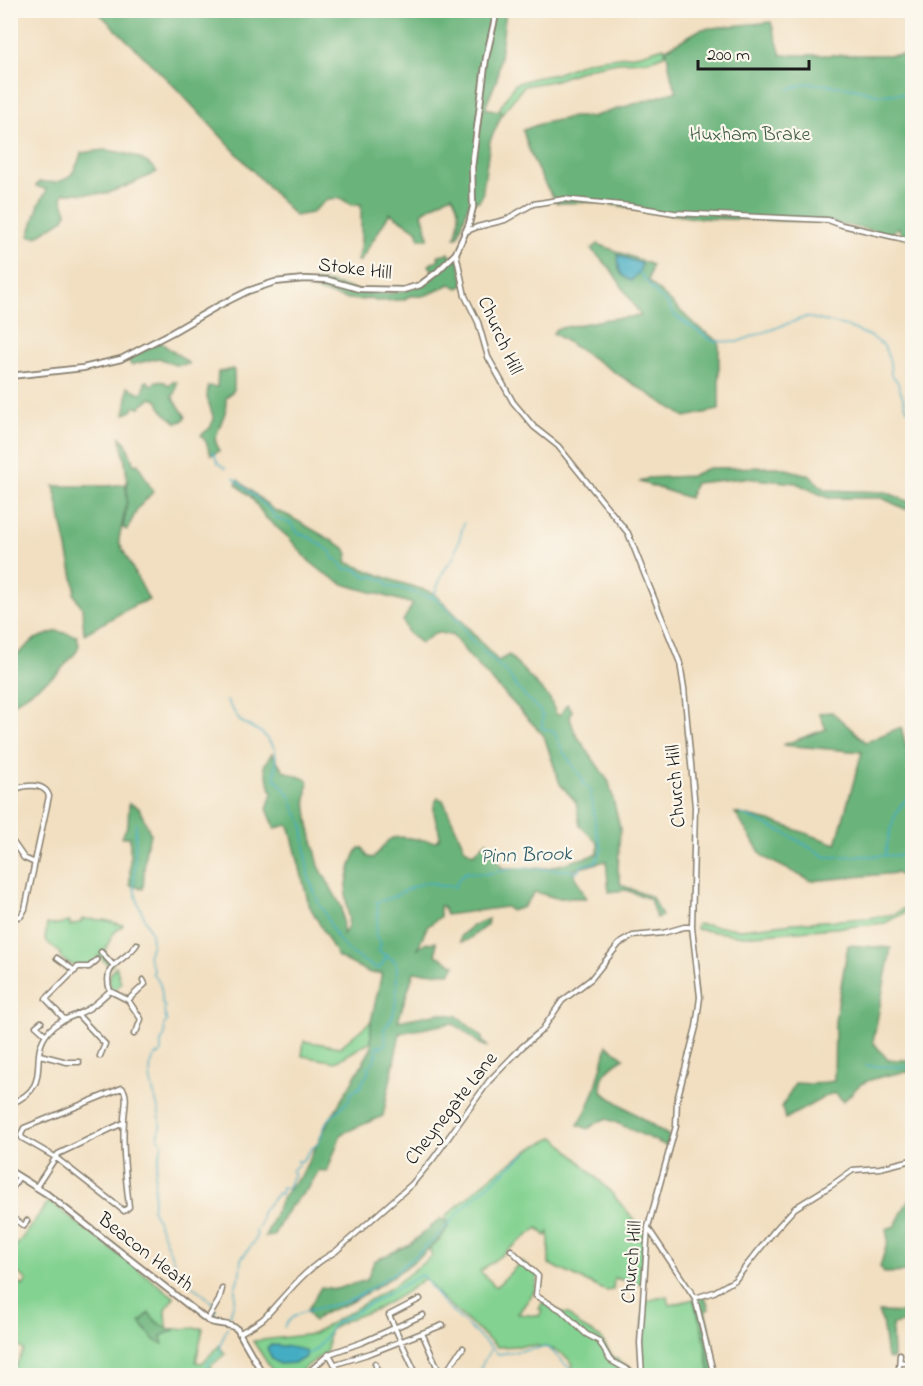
<svg xmlns="http://www.w3.org/2000/svg" width="923" height="1386" viewBox="0 0 923 1386" font-family="'Indie Flower',sans-serif">
<style>
.green{fill:#83d291;stroke:#507756;stroke-width:1.5}
.forest{fill:#6ab47b;stroke:#43684c;stroke-width:1.5}
.water{fill:#44adc3;stroke:#306470;stroke-width:1.5}
.lines{fill:none;stroke-linecap:round;stroke-linejoin:round}
.stream{stroke:#44adc3;stroke-width:1.5}
.minor-casing{stroke:#877e6e;stroke-width:7}
.tertiary-casing{stroke:#877e6e;stroke-width:8}
.minor{stroke:#fff;stroke-width:4}
.tertiary{stroke:#fff;stroke-width:4.5}
.labels{text-anchor:middle;dominant-baseline:central;stroke-width:4.5;stroke-linejoin:round;paint-order:stroke}
.park-label{font-size:20px;fill:#405c45;stroke:#fbf7ec}
.street-label{font-size:20px;fill:#1c1c1c;stroke:#fbf7ec}
.water-label{font-size:21px;font-style:italic;fill:#2e5d67;stroke:#fbf7ec}
</style>
<rect width="100%" height="100%" fill="#fbf7ec"/>
<filter id="ink" filterUnits="userSpaceOnUse"><feTurbulence type="fractalNoise" baseFrequency=".0167" numOctaves="2"/><feDisplacementMap in="SourceGraphic" scale="12" xChannelSelector="R" yChannelSelector="G"/><feConvolveMatrix kernelMatrix="1 2 1 2 8 2 1 2 1" color-interpolation-filters="sRGB"/></filter>
<filter id="wash" filterUnits="userSpaceOnUse"><feTurbulence type="fractalNoise" baseFrequency=".008" numOctaves="4" result="noise"/><feDisplacementMap in="SourceGraphic" scale="24" xChannelSelector="R" yChannelSelector="G"/><feGaussianBlur stdDeviation="1.35" result="paint"/><feColorMatrix in="noise" values="0 0 0 0 0 0 0 0 0 0 0 0 0 0 0 0 0 1.4 0 .05"/><feComposite in="paint" operator="in"/></filter>
<g filter="url(#wash)">
<rect width="100%" height="100%" fill="#f2dfc1"/>
<path class="green" d="M664,47L666,54L649,61L618,62L592,67L553,81L524,86L503,112L498,111L515,84L534,78L556,74L588,61L641,54Z
M912,903V909L885,923L857,926L743,936L696,929L697,924L741,929L794,923L869,918L895,914Z
M82,919L104,920L123,925L112,935L104,954L113,964L110,967L99,956C96,959 91,964 87,966C78,969 65,963 59,956L61,954L45,940L47,924L52,925L70,922V926L81,922Z
M116,966L121,983L114,991C106,983 109,973 116,966Z
M371,1021V1041L336,1062L302,1056L304,1041L340,1047Z
M555,1137L608,1189L644,1231L642,1284L614,1278L613,1290L606,1291L549,1264V1232L546,1236L538,1228L480,1271L496,1287L522,1261L538,1276L534,1292L518,1314L539,1316L542,1311L539,1309L543,1302L564,1314L567,1313L580,1326L600,1337L613,1357L639,1373L638,1375H570L573,1364C552,1339 526,1347 497,1347L440,1297L425,1278C412,1289 396,1299 381,1307C363,1315 344,1318 329,1331L327,1351L295,1375H275L253,1341L313,1334L392,1287L432,1256L429,1248L440,1240L448,1227L445,1217L493,1175L532,1148Z
M49,1201L174,1297L166,1309L167,1329L203,1328L196,1362L202,1363L219,1346L225,1354L211,1366L215,1375H11V1365L14,1368L24,1350L11,1341L10,1278L23,1286L27,1280L11,1268V1253Z
M667,1296L670,1305L694,1299L704,1337L710,1375H649C635,1368 644,1317 646,1301Z"/>
<path class="forest" d="M97,11H506L497,79L485,108L503,112L490,141L482,196L479,201L469,203L458,237H455C460,222 461,209 452,195C447,197 427,209 422,213L428,234V239H419L418,231L390,213L360,261H357L361,243V204L352,205L340,198L328,199L311,213L295,216L176,88Z
M771,22L781,55H912V240L903,237L898,227L891,234L828,222L695,218L596,202L557,203C541,180 530,157 523,130L543,123L573,117H591L677,91L672,80L666,49L701,29Z
M104,150C122,152 145,156 157,172L125,187L104,194L64,193L62,199L67,212L64,219L36,237L29,236L39,204L47,190L36,186L39,182C65,184 74,179 81,153Z
M598,244L652,265L648,281C664,295 680,310 695,325C702,331 712,336 719,342V410L685,417L553,333L556,329L608,319L641,316L610,268L591,249Z
M449,253L451,257L458,256L464,285L458,288L450,284C441,289 432,294 422,296C415,297 411,293 404,300L375,301L371,298C354,304 331,294 313,290L315,281C331,281 344,287 360,291C389,297 413,292 436,276L429,265L439,259L438,255Z
M161,342C169,351 181,354 189,364L175,365L159,358L131,365L128,360L131,356Z
M234,369V390L226,398V410L215,439L219,451L211,455L206,442L201,435L210,428L214,419L207,398L208,386L217,387L218,372Z
M148,381L151,386L156,381L165,382L168,386L173,382H177L175,394L172,396L186,417L182,421L177,423C170,418 159,410 158,401L152,398L139,408L135,406L132,411L125,414L128,387L140,393L144,390L145,382Z
M120,437L126,443L134,465L138,464L153,492L138,508L127,530L123,528C130,495 128,469 120,437Z
M778,467L809,475L825,490L886,492L912,503V510L905,509L882,498H828L796,483L744,478L695,483L689,498L640,482L648,478L691,476L708,468Z
M238,480L274,510L287,515L345,548L348,554L346,562L395,581L434,593L464,623L498,661L509,655L550,699L556,714L560,715L567,704L572,710L570,718L575,733L609,782L620,828L618,870L621,885L652,897L662,916L656,918L650,899L626,890L609,892L606,861L572,870L586,898H556L535,892L523,907L511,911L506,907L446,915L443,906H440V917L427,927L418,948L427,943L436,942V955L455,965L450,973L414,972L398,1021L439,1013L457,1016L482,1037V1040L488,1047L480,1044L462,1029L452,1023L400,1033L383,1116L341,1134L327,1172L319,1170L309,1187L289,1208L273,1236L265,1237L280,1202L292,1184L301,1176L326,1126L371,1049V1021L382,973H370L338,957L309,905L290,828L287,825L275,828L267,809L272,793L264,766L272,753L284,771L308,780L306,801L309,825L319,866L342,908L343,934C354,922 345,907 346,893C347,880 351,859 359,848H363L368,857L373,858C380,852 383,845 389,840C397,833 424,842 437,841L440,837C439,823 428,810 438,798L443,800L465,849L473,854L487,841L492,847L502,868H548L598,854V843L580,826L576,802L560,784L544,736L469,656L453,636L437,632L421,643L408,633L403,621L413,604L343,584L324,573L309,561L289,538L266,518L251,497L236,484Z
M126,484L127,501L119,539L120,544L149,600L135,605L84,634L82,608L74,594L75,587L54,486H107Z
M57,631L77,636L79,645L77,651L57,674L11,705V660L35,639Z
M832,712L866,742L901,727C909,757 918,784 908,814L912,821V882L909,883L897,873L811,881L763,857L735,813L774,822L836,844L862,752L783,745L826,729L819,713Z
M129,803L139,808L151,835C143,845 145,874 143,889L130,885V837H122L128,824Z
M488,919L487,925L466,941L460,942L461,936L472,926Z
M848,945L891,948L873,1042L888,1060H912V1072C902,1071 869,1079 861,1084C855,1088 851,1096 843,1101L836,1094H830L785,1119L782,1107L795,1083L813,1084L834,1081L835,1021Z
M607,1045L624,1058C611,1066 597,1076 603,1093L669,1136L668,1146C657,1143 610,1118 605,1119C599,1121 592,1126 588,1129L578,1125C594,1101 600,1073 607,1045Z
M908,1200L912,1201V1272L884,1273L880,1267L888,1240L886,1229L895,1226Z
M440,1219L446,1221L448,1227C431,1254 379,1287 349,1303C337,1309 321,1311 314,1322L307,1311L321,1287L336,1289L367,1280L374,1261L410,1244Z
M705,1297L709,1309L705,1311L719,1375H710L704,1337L694,1299Z
M878,1312L912,1313V1321L892,1325L893,1359L887,1358L882,1321Z
M149,1313C154,1321 164,1329 174,1330L161,1336L163,1344L154,1340L140,1322Z"/>
<path class="water" d="M618,255L642,264L639,272L631,281C616,273 620,269 618,255Z
M270,1345C278,1345 299,1348 306,1351V1357L295,1363L279,1364L272,1359L267,1348Z"/>
<g class="lines">
<path class="stream" d="M788,89L810,83L854,88L880,95L912,93
M639,272L658,296L668,304L675,316L713,341L737,342L806,317L846,326L872,337L884,346L890,362L891,374L897,381L907,409L912,413
M213,452L218,463L225,468
M431,597L435,593L443,572L454,557L464,523
M227,701L240,721L262,733L274,747L276,754L275,778L291,797L294,808L303,824L308,875L320,907L324,910C335,941 348,956 379,969L387,956
M742,814L785,833L826,857L912,855
M136,823L134,888L138,903L151,933L152,944L148,956L154,971L152,973C161,981 163,992 162,1003L165,1007L164,1012L167,1022L164,1024L165,1035L161,1042V1053L155,1056C139,1079 168,1110 158,1137L162,1143C161,1152 158,1159 156,1168C153,1181 156,1195 152,1208L175,1264L176,1275L202,1293L214,1304
M885,855C890,833 892,808 912,795
M865,1066L912,1067
M216,1309L213,1318L228,1319
M228,1323L235,1298V1288L240,1273L241,1259L254,1242L257,1234L255,1231C262,1225 260,1221 262,1213C264,1207 274,1199 278,1193L281,1194L282,1187L287,1189L294,1173L291,1171L299,1164L297,1161H302L312,1148L318,1144L326,1122L349,1100L351,1093L359,1088L369,1071L367,1067L374,1062L375,1057L378,1054L376,1048L379,1045L381,1048L386,1044L384,1028C400,1016 396,984 397,967L395,961L378,951L381,944L375,935L378,917L377,902C381,900 386,900 390,898C405,892 415,882 432,883C435,884 438,886 441,886C446,887 450,885 455,887L458,880L466,872L485,874L517,868L566,870L576,872L583,865L596,862L602,849L596,831L592,799L590,796L592,791L584,785L582,778L564,753L554,732L542,728L543,717L540,711L518,689L508,674L471,640L454,615L436,599L399,588L389,587C384,578 381,579 372,576L369,578L355,569H344L337,559H333L331,552L311,538L298,533L292,524L276,518L270,510L234,478
M284,1327C295,1305 335,1309 355,1298C382,1282 410,1262 433,1240C447,1226 460,1210 475,1197C492,1181 510,1167 528,1152
M307,1354C323,1349 324,1333 336,1323L421,1275L423,1276L443,1303L498,1354L548,1347L574,1373V1376
M205,1376L208,1363L221,1351L220,1345L227,1328
M476,1376L490,1350"/>
</g>
</g>
<g filter="url(#ink)">
<g class="lines">
<g class="minor-casing">
<path id="minor" d="M465,232L477,227L505,220L533,204L564,199L630,206L674,213L828,220L842,225L912,241
M456,253L465,296L478,322L488,357L513,402L534,427L558,446L628,533L680,663L684,688L695,807L692,927L700,997L696,1027L677,1100L676,1126L648,1227L640,1343L642,1376
M10,792C21,785 44,781 49,796L25,909L21,916L10,919
M10,838L24,858L35,863
M10,936L15,965L10,989
M101,952L114,966
M57,958L75,971
M110,991L128,1000L141,1019L137,1030L134,1034
M110,991C101,962 125,963 137,944
M128,1000L145,984L143,980
M77,1014L105,1044L100,1056
M65,1020L46,999L78,967H89L97,960
M41,1022L36,1026L46,1035
M40,1055L67,1062H79
M122,1088C129,1095 124,1110 124,1120C122,1149 126,1178 129,1207L124,1211L55,1157L22,1138L21,1135L24,1128Z
M10,1104C56,1085 26,1059 48,1032C58,1019 75,1017 88,1009C96,1004 103,997 110,991
M36,1187L58,1154L123,1123
M10,1191L19,1177
M10,1216L24,1226L27,1221
M648,1228L695,1298L714,1376
M511,1250L538,1276L536,1296L561,1310L586,1334L599,1341L610,1360L638,1376
M695,1298L714,1292L735,1280L775,1230L795,1208L832,1185L853,1170L880,1168L912,1160
M207,1320L219,1300L222,1289
M240,1333C248,1328 257,1324 264,1318C287,1294 305,1268 335,1252L412,1184L433,1159L489,1081L522,1047L542,1030L562,1001L591,979L619,944L633,936L663,933L684,927H692
M329,1354L341,1376
M900,1362L912,1364
M375,1363L379,1376
M336,1364L371,1353L422,1333
M899,1369L900,1354
M439,1371L422,1333L443,1325
M446,1372L463,1348
M304,1376L329,1354L363,1342L423,1315
M417,1376L389,1315L420,1299
M427,1376L441,1371L451,1376"/>
</g>
<g class="tertiary-casing">
<path id="tertiary" d="M10,376L83,368L121,359L171,333L216,307L248,291L275,282L304,279L328,280L359,289L403,290L420,285L437,272L456,253L469,224L473,207L472,167L486,58L497,10
M10,1171L47,1194L207,1320C217,1326 228,1322 237,1329L264,1376"/>
</g>
<use href="#minor" class="minor"/>
<use href="#tertiary" class="tertiary"/>
</g>
</g>
<g class="labels">
<g class="park-label">
<text x="750" y="135">Huxham Brake</text>
</g>
<g class="street-label">
<text transform="translate(355 270) rotate(7)">Stoke Hill</text>
<text transform="translate(499 336) rotate(66)">Church Hill</text>
<text transform="translate(677 786) rotate(-94)">Church Hill</text>
<text transform="translate(452 1109) rotate(-52)">Cheynegate Lane</text>
<text transform="translate(145 1253) rotate(38)">Beacon Heath</text>
<text transform="translate(633 1262) rotate(-85)">Church Hill</text>
</g>
<g class="water-label">
<text transform="translate(526 856) rotate(-2)">Pinn Brook</text>
</g>
</g>
<rect width="923" height="1386" fill="none" stroke="#fbf7ec" stroke-width="36"/>
<path d="M698 60v9h111v-9" fill="none" stroke="#1c1c1c" stroke-width="3"/>
<text x="707" y="60" font-size="18" fill="#1c1c1c" stroke="#fbf7ec" stroke-width="4.5" paint-order="stroke">200 m</text>
</svg>
